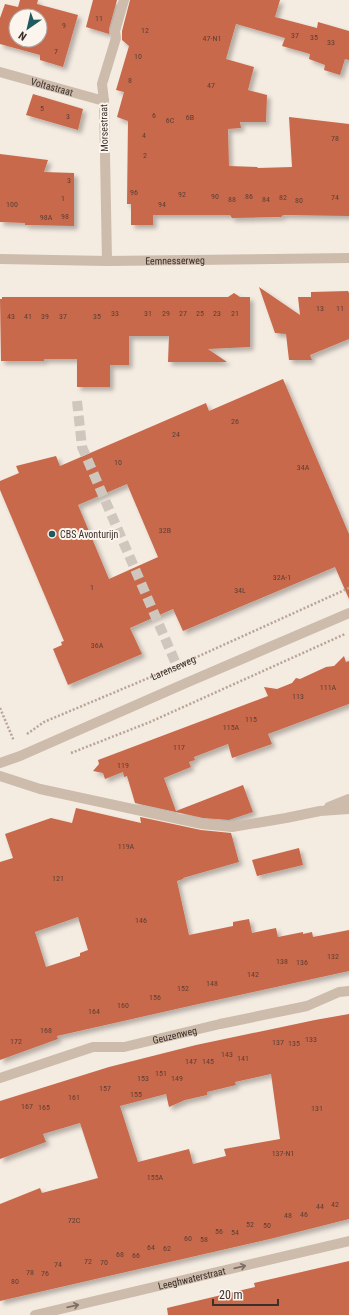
<svg xmlns="http://www.w3.org/2000/svg" width="349" height="1315" viewBox="0 0 349 1315" font-family="'Roboto Condensed',sans-serif">
<style>
.building{fill:#c8694b;fill-rule:evenodd;filter:url(#shadow)}
.lines{fill:none;stroke-linecap:round;stroke-linejoin:round}
.minor-tunnel{stroke:#cfc6bd;stroke-width:10;stroke-dasharray:10 5;stroke-linecap:butt}
.path{stroke:#b9a596;stroke-width:2.5;stroke-dasharray:2 2;stroke-linecap:butt}
.minor{stroke:#cdbbac;stroke-width:10}
.oneway{stroke:#7d6f65}
.poi-dot{fill:#1f5a5e;stroke:#fbf5ee;stroke-width:1.5}
.labels{text-anchor:middle;dominant-baseline:central;stroke-width:4;stroke-linejoin:round;paint-order:stroke}
.number-label{font-size:8px;fill:#5e3e33}
.street-label{font-size:10px;fill:#3b302b;stroke:#fbf5ee}
.poi-label{font-size:10px;fill:#3b302b;stroke:#fbf5ee;text-anchor:start}
</style>
<defs>
<filter id="shadow"><feDropShadow dx="3.5" dy="3.5" stdDeviation="2" flood-color="#0004"/></filter>
</defs>
<rect width="100%" height="100%" fill="#f4ebe1"/>
<path class="building" d="M20,0H38L37,4L78,15L63,67L40,60V55L0,44V18L5,4L18,7ZM16,16H40V40H16Z
M93,0H117L109,29V34L86,27Z
M130,0H280L275,17L317,28L318,22L349,31V60L345,59L340,75L324,70L325,65L309,59L310,54L282,46L285,38L236,24L226,59L254,67L248,90L267,95L266,122H240L241,128L228,129L229,166L257,167L258,168L292,167L289,117L349,124V216L283,215L281,217L232,218L230,215H153V225H131V204H127L128,121L117,117L124,92L116,90L129,46L122,40V31Z
M33,94L83,109L78,130L26,115Z
M0,154L48,160L44,172L74,173V226L25,225V223L0,222Z
M259,287L300,315L298,297H311V292L348,291L349,293V339L310,355L312,360H289L286,334L275,333Z
M234,293L240,297H250V347L208,349L227,362H168L169,336H129V365H110V387H77V359H44V361H1L0,299H2V297H228Z
M283,379L349,534V599L335,567L183,631L173,609L130,628L142,654L68,685L53,649L62,645L61,642L64,641L0,490V481L19,473L16,466L56,456L60,466L206,403L209,411ZM127,484L158,557L109,579L78,505Z
M344,656L346,662L349,661V704L268,734L272,744L232,758L228,744L194,757L195,760L189,762L191,767L164,778L176,811L243,785L253,812L229,820L203,818L135,803L127,776L124,777L123,772L105,779L103,773L93,771L99,764L98,760L268,696L264,687L277,689L292,683L296,678L300,679L326,667L334,666Z
M76,808L141,823L140,817L201,830L231,833L239,862L183,878V879L177,881L189,935L233,926V922L249,919L252,933L276,928L278,937L303,932V934L312,932L313,937L349,930V971L194,1005L57,1036L58,1039L0,1060V862L13,858L5,834L51,818L72,823ZM78,917L88,950L80,953V956L46,967L35,932Z
M299,848L303,865L257,876L252,860Z
M349,1014V1219L274,1238L0,1301V1204L40,1188L42,1193L98,1178L80,1123L43,1134L46,1142L0,1159V1101L109,1067L196,1045L315,1020ZM271,1074L280,1139L224,1149L226,1156L193,1164L189,1149L138,1162L120,1106L166,1094L169,1107L185,1100L207,1095V1092L236,1085L235,1082Z
M349,1261V1315H168L167,1308L255,1287L254,1283Z"/>
<g class="lines">
<path class="minor-tunnel" d="M77,401L82,447L177,666"/>
<g class="path">
<path d="M0,708L14,741"/>
<path id="s1" d="M27,734L44,722L177,666L349,588"/>
<path d="M71,753L150,722L345,634"/>
</g>
<g class="minor">
<path id="s2" d="M0,72L104,101"/>
<path id="s3" d="M0,259L107,261L349,258"/>
<path d="M107,261L104,101L102,84L116,38L115,31L124,0"/>
<path d="M0,763L20,756L186,683L349,613"/>
<path d="M0,776L40,789L202,824L232,827L286,818L320,811L349,809"/>
<path d="M329,807L349,799"/>
<path id="s4" d="M0,1078L93,1047H124L220,1024L307,1006L339,992L349,991"/>
<path id="s5" d="M35,1315L349,1241"/>
</g>
</g>
<defs><path id="oneway-shaft" d="M-6 0H5M1.5-3L5.5 0L1.5 3" fill="none" stroke-width="1.6" stroke-linecap="round" stroke-linejoin="round"/></defs>
<g class="oneway">
<use href="#oneway-shaft" transform="translate(240 1267) rotate(-13)"/>
<use href="#oneway-shaft" transform="translate(73 1306) rotate(-13)"/>
</g>
<circle class="poi-dot" cx="52" cy="534" r="4"/>
<g class="labels">
<g class="number-label">
<text x="99" y="18">11</text>
<text x="64" y="25">9</text>
<text x="145" y="30">12</text>
<text x="295" y="35">37</text>
<text x="314" y="37">35</text>
<text x="212" y="38">47-N1</text>
<text x="331" y="42">33</text>
<text x="56" y="51">7</text>
<text x="138" y="56">10</text>
<text x="130" y="80">8</text>
<text x="211" y="85">47</text>
<text x="42" y="108">5</text>
<text x="154" y="115">6</text>
<text x="68" y="116">3</text>
<text x="190" y="117">6B</text>
<text x="170" y="120">6C</text>
<text x="144" y="135">4</text>
<text x="335" y="138">78</text>
<text x="145" y="155">2</text>
<text x="69" y="180">3</text>
<text x="134" y="192">96</text>
<text x="182" y="194">92</text>
<text x="215" y="196">90</text>
<text x="249" y="196">86</text>
<text x="283" y="197">82</text>
<text x="335" y="197">74</text>
<text x="63" y="198">1</text>
<text x="232" y="199">88</text>
<text x="266" y="199">84</text>
<text x="299" y="200">80</text>
<text x="12" y="204">100</text>
<text x="162" y="204">94</text>
<text x="65" y="216">98</text>
<text x="46" y="217">98A</text>
<text x="320" y="308">13</text>
<text x="340" y="308">11</text>
<text x="115" y="313">33</text>
<text x="148" y="313">31</text>
<text x="166" y="313">29</text>
<text x="183" y="313">27</text>
<text x="200" y="313">25</text>
<text x="217" y="313">23</text>
<text x="235" y="313">21</text>
<text x="11" y="316">43</text>
<text x="28" y="316">41</text>
<text x="45" y="316">39</text>
<text x="63" y="316">37</text>
<text x="97" y="316">35</text>
<text x="235" y="421">26</text>
<text x="176" y="434">24</text>
<text x="118" y="462">10</text>
<text x="303" y="467">34A</text>
<text x="165" y="530">32B</text>
<text x="282" y="577">32A-1</text>
<text x="92" y="587">1</text>
<text x="240" y="590">34L</text>
<text x="97" y="645">36A</text>
<text x="328" y="687">111A</text>
<text x="298" y="696">113</text>
<text x="251" y="719">115</text>
<text x="231" y="727">115A</text>
<text x="179" y="747">117</text>
<text x="123" y="765">119</text>
<text x="126" y="846">119A</text>
<text x="58" y="878">121</text>
<text x="141" y="920">146</text>
<text x="333" y="956">132</text>
<text x="282" y="961">138</text>
<text x="302" y="962">136</text>
<text x="253" y="974">142</text>
<text x="212" y="983">148</text>
<text x="183" y="988">152</text>
<text x="155" y="997">156</text>
<text x="123" y="1005">160</text>
<text x="94" y="1011">164</text>
<text x="46" y="1030">168</text>
<text x="311" y="1039">133</text>
<text x="16" y="1041">172</text>
<text x="278" y="1042">137</text>
<text x="294" y="1043">135</text>
<text x="227" y="1054">143</text>
<text x="243" y="1058">141</text>
<text x="191" y="1061">147</text>
<text x="208" y="1061">145</text>
<text x="161" y="1073">151</text>
<text x="143" y="1078">153</text>
<text x="177" y="1078">149</text>
<text x="105" y="1088">157</text>
<text x="136" y="1094">155</text>
<text x="74" y="1097">161</text>
<text x="27" y="1106">167</text>
<text x="44" y="1107">165</text>
<text x="317" y="1108">131</text>
<text x="283" y="1153">137-N1</text>
<text x="155" y="1177">155A</text>
<text x="335" y="1204">42</text>
<text x="320" y="1206">44</text>
<text x="304" y="1214">46</text>
<text x="288" y="1215">48</text>
<text x="74" y="1220">72C</text>
<text x="250" y="1224">52</text>
<text x="267" y="1225">50</text>
<text x="219" y="1231">56</text>
<text x="235" y="1232">54</text>
<text x="188" y="1238">60</text>
<text x="204" y="1239">58</text>
<text x="151" y="1247">64</text>
<text x="167" y="1248">62</text>
<text x="120" y="1254">68</text>
<text x="136" y="1255">66</text>
<text x="88" y="1261">72</text>
<text x="104" y="1262">70</text>
<text x="58" y="1264">74</text>
<text x="30" y="1272">78</text>
<text x="45" y="1273">76</text>
<text x="15" y="1281">80</text>
</g>
<g class="street-label">
<text stroke="none"><textPath href="#s2" startOffset="54">Voltastraat</textPath></text>
<text transform="translate(104 128) rotate(-91)">Morsestraat</text>
<text stroke="none"><textPath href="#s3" startOffset="175">Eemnesserweg</textPath></text>
<text stroke="none"><textPath href="#s1" startOffset="161">Larenseweg</textPath></text>
<text stroke="none"><textPath href="#s4" startOffset="181">Geuzenweg</textPath></text>
<text stroke="none"><textPath href="#s5" startOffset="161">Leeghwaterstraat</textPath></text>
</g>
<g class="poi-label">
<text x="60" y="534">CBS Avonturijn</text>
</g>
</g>
<g transform="translate(28 28) rotate(214)"><circle r="19" fill="#fbf5ee" stroke="#aea6a0"/>
<path d="M0-3L7 15L0 10L-7 15Z" fill="#1f5a5e"/>
<text y="-6" font-size="11" font-weight="bold" text-anchor="middle" fill="#3b302b">N</text>
</g>
<path d="M213 1299v6h65v-6" fill="none" stroke="#3b302b" stroke-width="2"/>
<text x="219" y="1299" font-size="12" fill="#3b302b" stroke="#fbf5ee" stroke-width="3" paint-order="stroke">20 m</text>
</svg>
